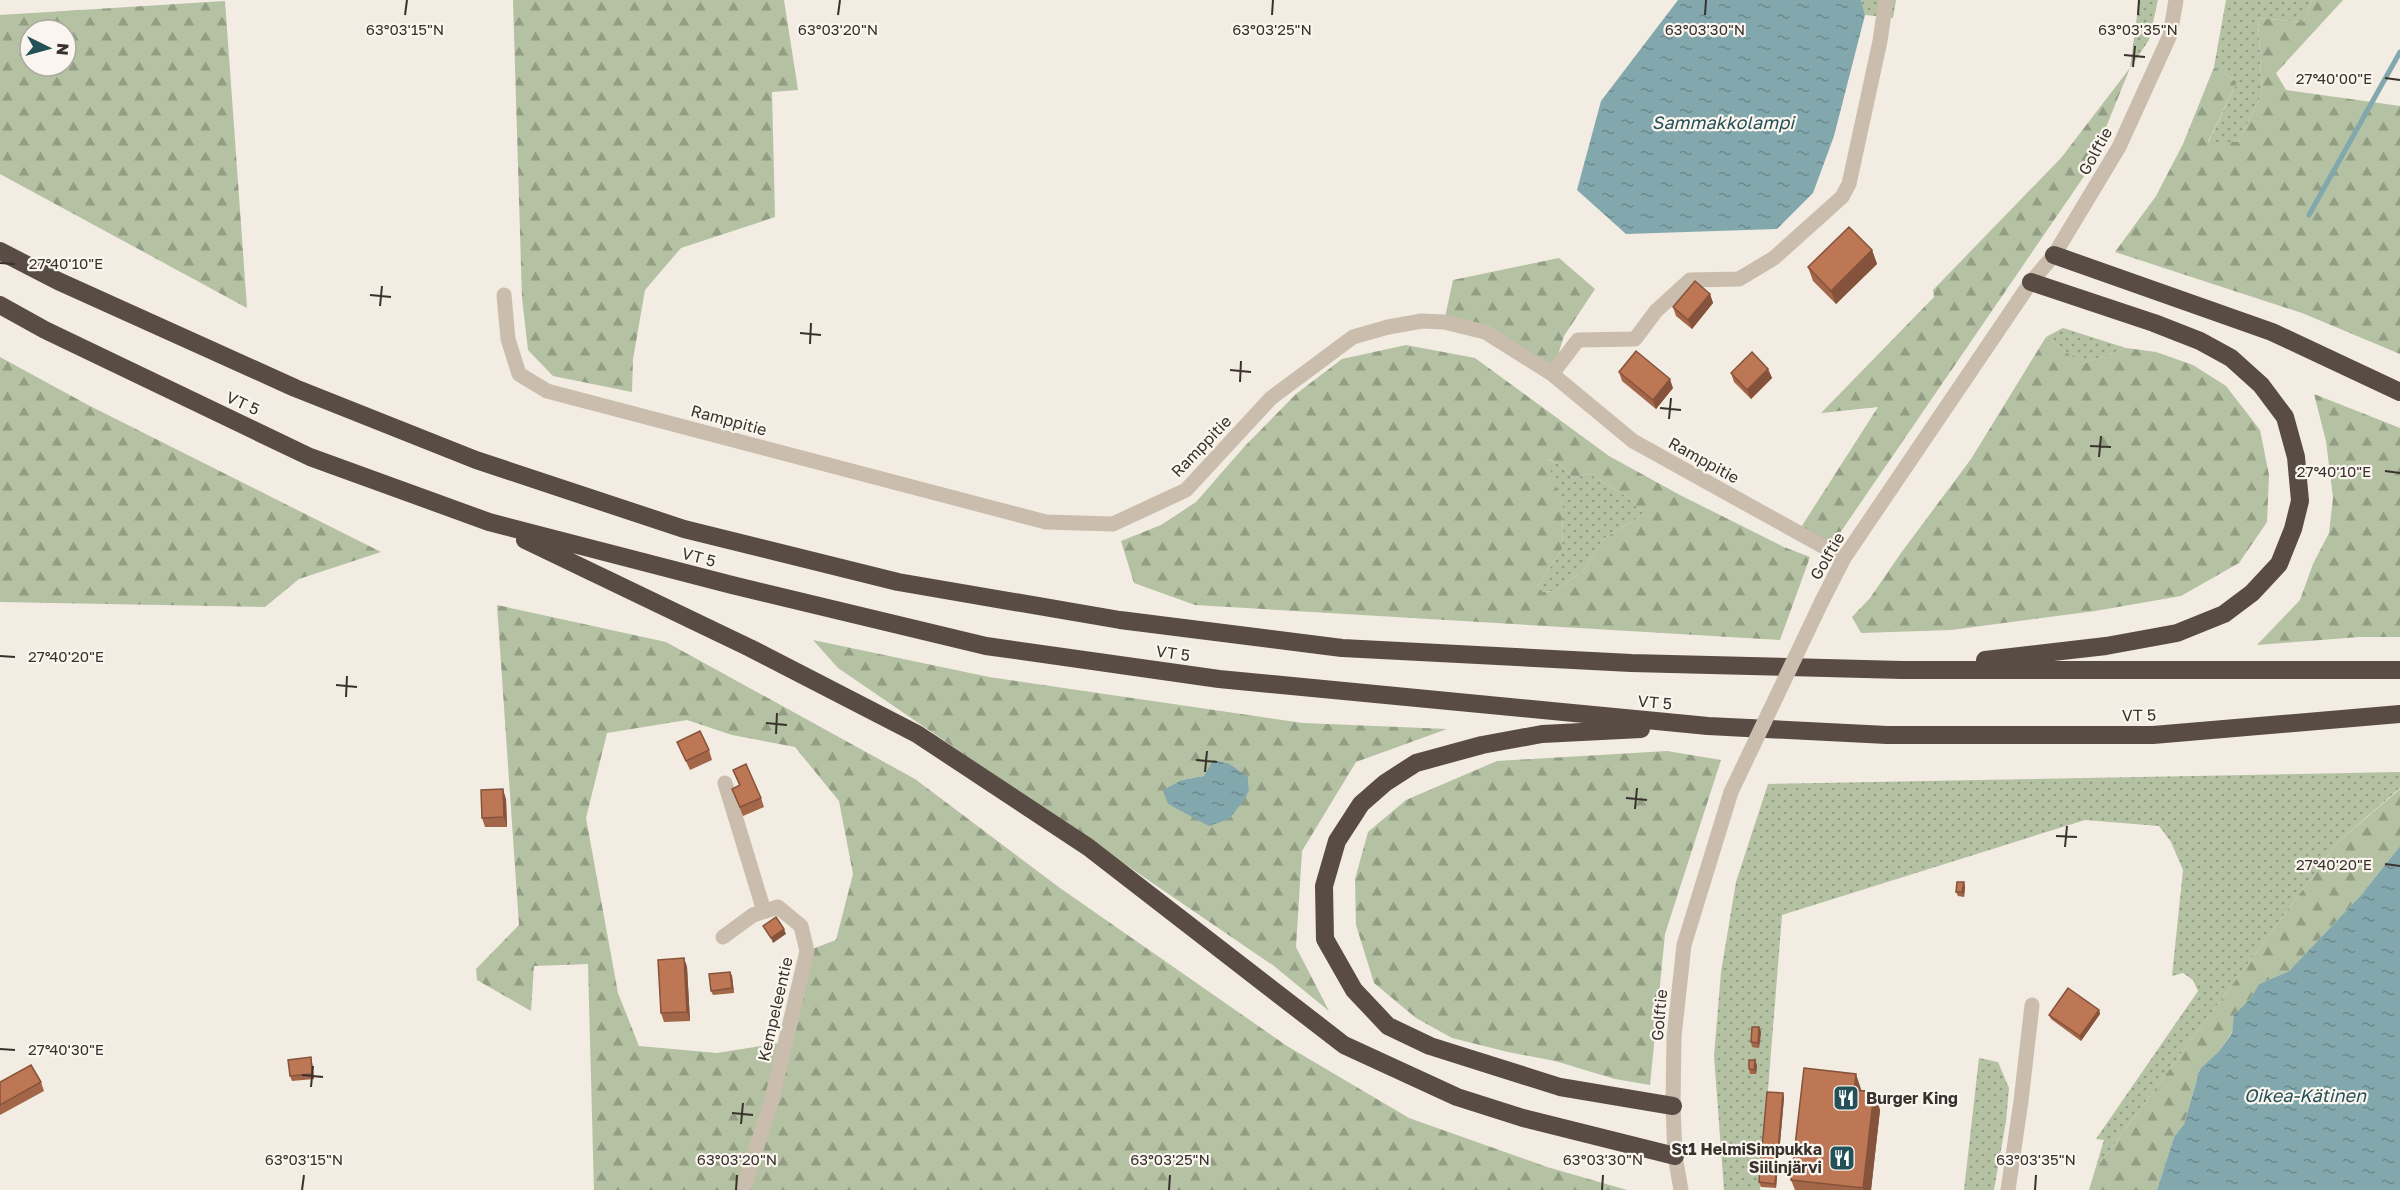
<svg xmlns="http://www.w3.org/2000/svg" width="2400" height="1190" viewBox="0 0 2400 1190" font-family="'Golos Text',sans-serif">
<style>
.grass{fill:url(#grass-dots)}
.forest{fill:url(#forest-firs);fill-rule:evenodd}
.water{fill:url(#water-ripples)}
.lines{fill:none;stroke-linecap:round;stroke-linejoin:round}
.stream{stroke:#82a8ae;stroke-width:5}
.minor{stroke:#cabdae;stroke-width:15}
.tertiary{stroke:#cabdae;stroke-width:15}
.motorway{stroke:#594c44;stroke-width:18}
.tertiary-bridge{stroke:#cabdae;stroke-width:15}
.wall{fill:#a36648}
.shaded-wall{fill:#85533b}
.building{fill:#be7754;stroke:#85533b;stroke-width:1.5}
.ticks{fill:none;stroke:#39312c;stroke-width:2}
.labels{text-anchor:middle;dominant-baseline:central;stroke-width:4.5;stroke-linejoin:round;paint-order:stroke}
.street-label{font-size:16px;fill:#39312c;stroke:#faf5ee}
.poi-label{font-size:16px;font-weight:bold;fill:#39312c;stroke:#faf5ee;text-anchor:start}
.water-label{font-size:18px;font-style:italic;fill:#245058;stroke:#faf5ee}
.ticks-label{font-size:15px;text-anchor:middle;fill:#39312c;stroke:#faf5ee;stroke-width:4.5;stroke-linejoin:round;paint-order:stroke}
</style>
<defs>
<pattern id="grass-dots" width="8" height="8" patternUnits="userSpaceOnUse" patternTransform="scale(1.5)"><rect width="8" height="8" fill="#b4c1a2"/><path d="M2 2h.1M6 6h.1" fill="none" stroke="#939d84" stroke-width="1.8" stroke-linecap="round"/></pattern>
<pattern id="forest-firs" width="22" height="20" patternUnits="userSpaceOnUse" patternTransform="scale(1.5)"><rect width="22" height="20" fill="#b4c1a2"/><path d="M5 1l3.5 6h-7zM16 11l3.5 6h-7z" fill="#939d84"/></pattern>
<pattern id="water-ripples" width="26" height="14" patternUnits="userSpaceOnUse" patternTransform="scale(1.5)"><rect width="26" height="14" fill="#82a8ae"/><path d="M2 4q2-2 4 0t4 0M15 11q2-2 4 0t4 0" fill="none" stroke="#6b898e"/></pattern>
</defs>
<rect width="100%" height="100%" fill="#f2ece2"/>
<path class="grass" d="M1861,0H1896L1893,18L1865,15Z
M2139,0H2158L2149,40L2130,68Z
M2226,0H2312L2303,22L2258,18L2262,94L2238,142L2208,143L2237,82L2214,67Z
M2063,328L2126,348L2082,364L2046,337Z
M1546,459L1559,464L1574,479L1588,473L1629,498L1644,514L1603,539L1583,571L1555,591L1543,592L1538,586L1562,549L1563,509Z
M2400,772V788L2338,842L2095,1170L2104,1140L2096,1139L2198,991L2193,980L2183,973L2172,976L2183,870L2171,842L2159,826L2085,820L1782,915L1760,1190H1724L1714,1056L1721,972L1736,882L1768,784Z
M1979,1058L1998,1062L2009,1088L2006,1121L1994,1190H1964Z"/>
<path class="forest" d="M513,0H784L798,90L772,92L775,217L681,248L645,290L633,359L632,392L553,376L528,350L522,298Z
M2312,0H2343L2276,73L2286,90L2400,106V354L2302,313L2115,252L2156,196L2183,144L2214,67L2237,82L2208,142H2238L2262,94L2258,18L2303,22Z
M225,1L247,308L0,174V15ZM30,30H66V66H30Z
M2130,68L2089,169L1829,549L1798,532L1878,407L1821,413L1934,297L1933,290L2061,158Z
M1559,258L1595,289L1564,336L1552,374L1485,332L1444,322L1453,280Z
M2046,337L2082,364L2126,348L2156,352L2193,365L2226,386L2260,430L2269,475L2267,522L2239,563L2181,596L2095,611L1951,630L1861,633L1852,617L1870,598L1901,553L1971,459Z
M1406,345L1475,358L1609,456L1680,495L1784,547L1810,557L1780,640L1195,605L1134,583L1121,541L1161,525L1196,502L1245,446L1296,394L1342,359ZM1547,459L1559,464L1574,479L1588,473L1629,498L1644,514L1603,539L1583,571L1555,591L1543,592L1538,586L1562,549L1563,509Z
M0,357L88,405L381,552L299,579L265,607L0,602Z
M2314,394L2400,428V637H2359L2257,645L2300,600L2313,564L2329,533L2333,498L2326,441Z
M497,605L666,642L915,779L1060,888L1287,1046L1409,1118L1547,1167L1627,1190H594L588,964L534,966L531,1011L477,980L476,969L519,925ZM687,720L732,735L795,747L839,801L853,874L836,940L807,951L786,1042L717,1053L639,1046L618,993L586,818L607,733Z
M813,640L989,677L1303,723L1447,729L1356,762L1302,851L1296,947L1329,1011L1274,966L838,668ZM1230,764L1248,778L1249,790L1187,812L1168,804L1182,780L1204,776Z
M1667,751L1721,760L1665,934L1650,1085L1615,1079L1555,1061L1508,1052L1452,1038L1416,1018L1374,983L1356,925L1355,879L1368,832L1406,800L1497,761Z
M2400,789V846L2362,894L2289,971L2259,984L2250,999L2235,1015L2232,1032L2220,1050L2200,1069L2184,1124L2174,1137L2157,1190H2089L2095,1170L2338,842Z"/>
<path class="water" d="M1678,0H1861L1865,15L1834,136L1813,193L1777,229L1626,234L1577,190L1601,101Z
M1213,760L1230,764L1248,777L1249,790L1245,799L1229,819L1209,826L1168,804L1163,790L1182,780L1204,776Z
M2400,846V1190H2157L2174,1137L2184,1124L2200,1069L2220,1050L2232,1033L2234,1015L2250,999L2259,984L2289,971L2362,894Z"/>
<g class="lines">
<path class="stream" d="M2309,215L2400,52"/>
<path class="minor" d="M504,295L508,339L519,374L547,391L1046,522L1113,524L1186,490L1271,398L1353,337L1388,327L1422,321L1444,322L1485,332L1552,374L1633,441L1844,558
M1552,374L1578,340L1635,339L1656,311L1690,280L1739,279L1774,258L1842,197L1849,184L1880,41L1886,0
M725,783L764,911
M723,937L753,915L778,907L801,926L807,951L772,1099L743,1190
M2008,1190L2021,1101L2032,1005"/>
<path class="tertiary" d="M1822,601L1844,558L2031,282L2054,255L2119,147L2170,35L2176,0
M1681,1190L1675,1156L1673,1106L1674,1037L1684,945L1731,792"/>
<path class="motorway" d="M0,251L58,281L295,388L476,460L684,529L898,582L1120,620L1342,648L1631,663L1902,670H2400
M2054,255L2272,332L2400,392
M0,305L45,330L310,457L489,522L732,585L986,646L1219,679L1708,726L1887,735H2153L2400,714
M525,540L750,648L917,734L1088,847L1344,1045L1457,1097L1523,1118L1675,1156
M1985,660L2106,646L2177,633L2224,614L2252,593L2279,564L2293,529L2300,501L2296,457L2285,417L2261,385L2231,358L2200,341L2154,323L2031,282
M1641,729L1542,734L1482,745L1416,763L1385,783L1361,804L1337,841L1324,886L1325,939L1354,990L1388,1026L1430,1046L1560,1087L1673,1106"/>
<path class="tertiary-bridge" d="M1731,792L1822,601"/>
</g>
<path class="wall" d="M1872,250L1877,264L1836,304L1813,281L1808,267Z
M1710,294L1713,303L1692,329L1676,316L1673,307Z
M1768,369L1772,378L1751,399L1734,382L1731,373Z
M1619,372L1673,388L1656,409L1622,381Z
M677,742L709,750L712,760L690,770Z
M733,770L761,798L764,807L743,816L732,789L739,785Z
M506,799L507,827H485L482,818Z
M1964,882L1965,887L1964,897L1958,896L1956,892Z
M684,958L687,967L690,1021L664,1022L661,1013Z
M730,972L732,976L734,993L713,995L711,991Z
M2099,1010L2100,1014L2081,1041L2051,1019L2049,1015Z
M1759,1027L1761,1032L1759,1048L1752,1047L1751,1042Z
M311,1057L312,1062L314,1079L292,1081L290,1076Z
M1757,1065L1756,1074H1750L1749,1069Z
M0,1082H41L44,1091L0,1115Z
M1862,1090L1874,1092L1880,1110L1871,1190H1795L1791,1180Z
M1783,1093L1784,1098L1776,1188L1761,1187L1759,1182Z"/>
<path class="shaded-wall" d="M1872,250L1877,264L1836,304L1831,291Z
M1710,294L1713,303L1692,329L1688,320Z
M1768,369L1772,378L1751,399L1747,390Z
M1670,379L1673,388L1656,409L1653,400Z
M503,789L506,799L507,827L504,817Z
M1964,882L1965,887L1964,897L1962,892Z
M784,929L786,934L773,943L771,938Z
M684,958L687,967L690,1021L687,1012Z
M730,972L732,976L734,993L732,988Z
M2099,1010L2100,1014L2081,1041L2080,1036Z
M1759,1027L1761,1032L1759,1048L1758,1043Z
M311,1057L312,1062L314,1079L312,1074Z
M1755,1060L1757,1065L1756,1074L1754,1070Z
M1856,1074L1862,1092L1854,1090Z
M1874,1092L1880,1110L1871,1190H1864L1863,1188Z
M1783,1093L1784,1098L1776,1188L1775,1184Z"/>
<path class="building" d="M1849,227L1872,250L1831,291L1808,267Z
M1695,281L1710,294L1688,320L1673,307Z
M1636,351L1670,379L1653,400L1619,372Z
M1752,352L1768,369L1747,390L1731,373Z
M700,731L709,750L686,761L677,742Z
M746,764L761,798L740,807L732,789L740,785L733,770Z
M503,789L504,817L482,818L481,790Z
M1957,882H1964L1962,892H1956Z
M776,917L784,929L771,938L763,926Z
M684,958L687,1012L661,1013L658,960Z
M730,972L732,988L711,991L709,974Z
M2068,988L2099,1010L2080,1036L2049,1015Z
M1752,1027H1759L1758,1043L1751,1042Z
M311,1057L312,1074L290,1076L288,1060Z
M1749,1060H1755L1754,1070L1749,1069Z
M31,1065L41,1082L0,1105V1082Z
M1804,1068L1856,1074L1854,1090L1874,1092L1863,1188L1791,1180Z
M1767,1092L1783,1093L1775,1184L1759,1182Z"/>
<path class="ticks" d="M405,15L407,0M838,15L840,0M1272,15L1273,0M1705,15L1706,0M2138,15L2139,0M2124,55L2145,57M2133,67L2135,46M2385,78L2400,80M0,263L15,264M370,295L391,297M380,306L382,286M800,333L821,335M810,344L811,323M1230,370L1251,372M1240,382L1241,361M1660,408L1681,410M1669,419L1671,398M2090,446L2111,447M2099,457L2101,436M2385,471L2400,473M0,656L15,657M336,685L357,687M346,697L347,676M766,723L787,725M776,734L777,713M1196,760L1217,762M1205,772L1207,751M1626,798L1647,800M1635,809L1637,788M2056,836L2077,837M2065,847L2067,826M2385,864L2400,866M0,1049L15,1050M302,1075L323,1077M311,1087L313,1066M732,1113L753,1115M741,1124L743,1103M302,1190L304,1175M736,1190L737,1175M1169,1190L1170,1175M1602,1190L1603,1175M2035,1190L2036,1175"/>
<defs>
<g id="restaurant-square" transform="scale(1.35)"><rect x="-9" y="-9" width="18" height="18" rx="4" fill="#245058" stroke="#faf5ee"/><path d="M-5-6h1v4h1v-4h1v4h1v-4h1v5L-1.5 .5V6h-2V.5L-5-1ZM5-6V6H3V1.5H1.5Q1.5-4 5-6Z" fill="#fff"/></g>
</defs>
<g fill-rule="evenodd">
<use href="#restaurant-square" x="1846" y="1098"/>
<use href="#restaurant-square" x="1842" y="1158"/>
</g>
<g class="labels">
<g class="street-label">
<text transform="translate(2095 151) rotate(-61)">Golftie</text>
<text transform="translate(243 403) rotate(25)">VT 5</text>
<text transform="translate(729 420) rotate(15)">Ramppitie</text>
<text transform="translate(1201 446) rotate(-46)">Ramppitie</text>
<text transform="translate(1704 460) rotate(29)">Ramppitie</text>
<text transform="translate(1827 556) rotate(-60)">Golftie</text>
<text transform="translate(699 557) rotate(15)">VT 5</text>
<text transform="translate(1173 653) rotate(8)">VT 5</text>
<text transform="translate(1655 702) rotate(5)">VT 5</text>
<text transform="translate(2139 715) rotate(-1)">VT 5</text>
<text transform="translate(775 1009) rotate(-77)">Kempeleentie</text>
<text transform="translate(1659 1015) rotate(-85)">Golftie</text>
</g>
<g class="poi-label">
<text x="1866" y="1098">Burger King</text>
<text x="1822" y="1149" text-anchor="end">St1 HelmiSimpukka<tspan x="1822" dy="18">Siilinjärvi</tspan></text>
</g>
<g class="water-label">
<text x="1723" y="122">Sammakkolampi</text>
<text x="2305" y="1095">Oikea-Kätinen</text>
</g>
</g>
<g class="ticks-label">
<text x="405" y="35">63°03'15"N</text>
<text x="838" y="35">63°03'20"N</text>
<text x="1272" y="35">63°03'25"N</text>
<text x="1705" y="35">63°03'30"N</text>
<text x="2138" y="35">63°03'35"N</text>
<text x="2334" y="84">27°40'00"E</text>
<text x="66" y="269">27°40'10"E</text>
<text x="2334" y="477">27°40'10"E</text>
<text x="66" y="662">27°40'20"E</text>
<text x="2334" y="870">27°40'20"E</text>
<text x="66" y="1055">27°40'30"E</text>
<text x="304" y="1165">63°03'15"N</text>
<text x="737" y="1165">63°03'20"N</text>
<text x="1170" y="1165">63°03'25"N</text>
<text x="1603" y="1165">63°03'30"N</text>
<text x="2036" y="1165">63°03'35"N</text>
</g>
<g transform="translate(48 48) rotate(95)"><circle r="28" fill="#faf5ee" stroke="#ada7a0" stroke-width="1.5"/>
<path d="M0-4.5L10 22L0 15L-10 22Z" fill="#245058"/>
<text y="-9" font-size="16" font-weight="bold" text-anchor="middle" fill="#39312c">N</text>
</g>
</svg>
